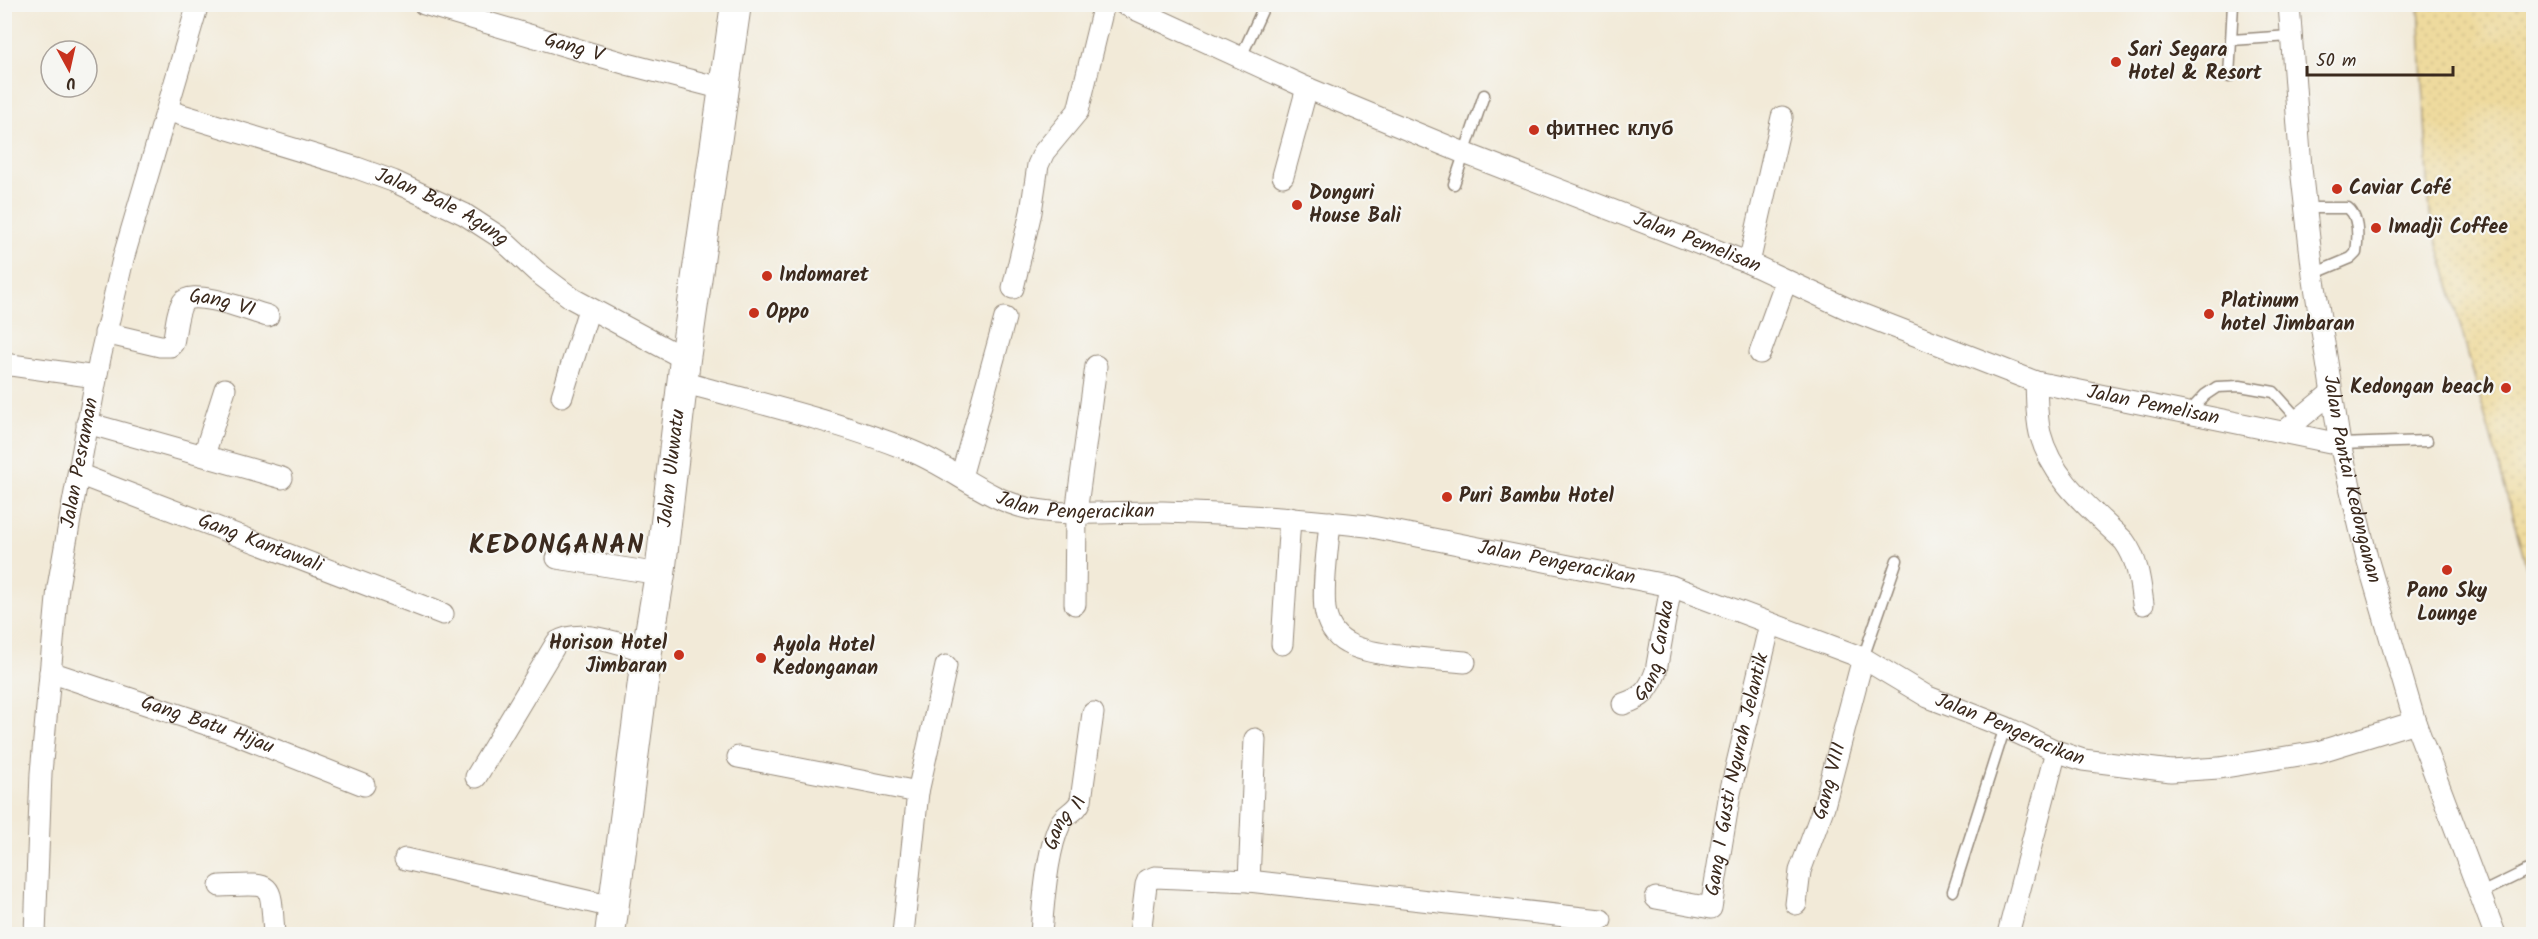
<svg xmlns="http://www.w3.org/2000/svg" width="2538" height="939" viewBox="0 0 2538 939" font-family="Kalam,sans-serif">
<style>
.sand{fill:url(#sand-dots);stroke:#94825e;stroke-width:1.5}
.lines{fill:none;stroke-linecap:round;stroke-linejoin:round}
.lane-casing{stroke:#968a7b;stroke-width:13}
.street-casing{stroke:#968a7b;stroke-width:23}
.secondary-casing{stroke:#968a7b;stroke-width:32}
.lane{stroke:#fff;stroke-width:10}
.street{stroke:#fff;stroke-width:21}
.secondary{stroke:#fff;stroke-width:30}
.poi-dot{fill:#c8321e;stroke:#f6f6f2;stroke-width:2}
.labels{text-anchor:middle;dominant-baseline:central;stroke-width:4.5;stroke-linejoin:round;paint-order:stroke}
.street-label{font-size:20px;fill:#3b2a1e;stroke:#f6f6f2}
.poi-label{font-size:20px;font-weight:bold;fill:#3b2a1e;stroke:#f6f6f2;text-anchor:start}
.district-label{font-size:26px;font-weight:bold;letter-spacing:1.5px;fill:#3b2a1e;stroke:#f6f6f2}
</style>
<defs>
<pattern id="sand-dots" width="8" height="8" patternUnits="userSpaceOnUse" patternTransform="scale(1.5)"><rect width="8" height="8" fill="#eeda9e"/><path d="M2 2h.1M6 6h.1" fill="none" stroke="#cdbb88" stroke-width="1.8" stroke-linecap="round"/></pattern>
</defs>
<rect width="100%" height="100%" fill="#f6f6f2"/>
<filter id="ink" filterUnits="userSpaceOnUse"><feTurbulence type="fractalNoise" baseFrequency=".0167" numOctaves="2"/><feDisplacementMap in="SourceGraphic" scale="12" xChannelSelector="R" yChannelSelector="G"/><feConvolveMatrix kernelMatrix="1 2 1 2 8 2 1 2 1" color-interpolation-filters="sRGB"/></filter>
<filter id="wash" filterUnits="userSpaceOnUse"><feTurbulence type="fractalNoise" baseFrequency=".008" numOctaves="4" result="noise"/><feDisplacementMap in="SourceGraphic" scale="24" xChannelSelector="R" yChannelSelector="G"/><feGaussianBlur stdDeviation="1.35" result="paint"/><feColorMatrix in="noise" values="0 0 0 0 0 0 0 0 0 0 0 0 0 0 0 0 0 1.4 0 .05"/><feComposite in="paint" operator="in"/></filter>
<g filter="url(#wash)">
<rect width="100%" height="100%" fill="#f2ead8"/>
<path class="sand" d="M2419,5H2533V591L2430,215Z"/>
</g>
<g filter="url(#ink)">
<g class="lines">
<g class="lane-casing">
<path id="lane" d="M2232,40L2290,36
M1241,57L1265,4
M2229,77L2233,4
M1454,184L1484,95
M2306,208H2348C2359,217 2358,239 2356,253L2351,258L2313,274
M2189,412L2205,395L2217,387L2240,386L2274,392L2299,420
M2340,444L2427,441
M1863,658L1897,560
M1953,891L2005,727
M2479,894L2534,867"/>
</g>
<g class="street-casing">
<g id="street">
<path id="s1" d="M424,4L627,64L724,89"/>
<path id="s2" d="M1124,4L1307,88L1464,153L1749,263L1848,309L2036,382L2340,444"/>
<path id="s3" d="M2289,4L2301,168L2313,274L2340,444L2367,558L2415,722L2495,934"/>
<path id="s4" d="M169,111L357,168L393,181L464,214L498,236L537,272L573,299L685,359"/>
<path d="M1283,176L1307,88"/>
<path d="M1749,263L1782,117"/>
<path d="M1013,288L1031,212L1038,165L1044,152L1078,111L1104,4"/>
<path id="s5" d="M105,333L160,346H170L173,343C176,331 176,313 183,302C192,288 253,312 268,316"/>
<path d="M1760,353L1786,281"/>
<path d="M4,364L96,377"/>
<path id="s6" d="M682,382C758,403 836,421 909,450C951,466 986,500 1031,509C1074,517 1119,511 1163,512C1231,514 1299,518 1367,526L1671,586L1863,658L1928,697L2005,727L2056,751L2083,760L2171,771L2219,768L2318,752L2415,722"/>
<path d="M2036,382C2037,398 2036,417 2040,433C2052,480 2091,509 2124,541C2138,560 2140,581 2143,604"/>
<path d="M562,396L589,309"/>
<path d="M87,423L282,478"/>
<path d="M2285,431L2331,393"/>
<path d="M204,455L225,389"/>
<path id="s7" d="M78,474L443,614"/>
<path d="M961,477L1005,318"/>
<path d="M1330,522C1328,547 1322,585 1325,609C1327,623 1334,636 1347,643C1370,657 1436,659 1465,662"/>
<path d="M557,558L660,574"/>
<path d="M1075,604L1076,513L1096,366"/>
<path d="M1282,644L1290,518"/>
<path id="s8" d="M50,672L230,732L364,785"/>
<path id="s9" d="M1623,704C1642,698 1649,691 1656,671L1671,586"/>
<path d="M738,757L918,792"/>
<path d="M476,777L557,642C582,627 621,645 647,651"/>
<path d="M405,859L613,907"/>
<path d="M1249,881L1255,739"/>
<path d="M220,886C275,884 270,879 274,934"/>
<path id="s10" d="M1656,898L1711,908L1730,793L1770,624"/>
<path id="s11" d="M1796,904L1800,871L1824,806L1863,658"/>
<path id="s12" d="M35,934L41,773L58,587L70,519L100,358L123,259L198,4"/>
<path d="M903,934L918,792L946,666"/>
<path id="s13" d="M1041,934C1043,905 1047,850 1060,824C1065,813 1077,812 1081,800L1093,713"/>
<path d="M1140,934L1146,885L1148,880L1155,877L1249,881L1601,920"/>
<path d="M2008,934L2056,751"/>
</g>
</g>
<g class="secondary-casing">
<g id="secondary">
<path id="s14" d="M610,934L647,651L660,574L685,359L736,4"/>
</g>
</g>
<use href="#lane" class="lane"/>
<use href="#street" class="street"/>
<use href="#secondary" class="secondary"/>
</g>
</g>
<g class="poi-dot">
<circle cx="2116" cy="62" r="6"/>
<circle cx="1534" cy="130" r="6"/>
<circle cx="2337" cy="189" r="6"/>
<circle cx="1297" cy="205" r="6"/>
<circle cx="2376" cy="228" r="6"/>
<circle cx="767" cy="276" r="6"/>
<circle cx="754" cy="313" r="6"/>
<circle cx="2209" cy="314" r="6"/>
<circle cx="2506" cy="388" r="6"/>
<circle cx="1447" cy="497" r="6"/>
<circle cx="2447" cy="570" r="6"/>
<circle cx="679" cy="655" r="6"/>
<circle cx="761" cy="658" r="6"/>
</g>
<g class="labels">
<g class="street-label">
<text stroke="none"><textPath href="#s1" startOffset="156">Gang V</textPath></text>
<text stroke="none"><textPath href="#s4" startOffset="290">Jalan Bale Agung</textPath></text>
<text stroke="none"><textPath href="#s2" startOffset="621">Jalan Pemelisan</textPath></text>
<text stroke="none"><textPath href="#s5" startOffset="154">Gang VI</textPath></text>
<text stroke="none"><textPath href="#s2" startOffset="1107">Jalan Pemelisan</textPath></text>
<text stroke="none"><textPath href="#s12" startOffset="474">Jalan Pesraman</textPath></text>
<text stroke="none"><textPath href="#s14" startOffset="470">Jalan Uluwatu</textPath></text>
<text stroke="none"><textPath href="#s3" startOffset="480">Jalan Pantai Kedonganan</textPath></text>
<text stroke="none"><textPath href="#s6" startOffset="417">Jalan Pengeracikan</textPath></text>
<text stroke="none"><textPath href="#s7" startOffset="195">Gang Kantawali</textPath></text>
<text stroke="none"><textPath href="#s6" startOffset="903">Jalan Pengeracikan</textPath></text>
<text stroke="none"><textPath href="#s9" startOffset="68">Gang Caraka</textPath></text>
<text stroke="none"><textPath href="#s8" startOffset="166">Gang Batu Hijau</textPath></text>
<text stroke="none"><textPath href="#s6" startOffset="1389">Jalan Pengeracikan</textPath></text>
<text stroke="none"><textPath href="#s10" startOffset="192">Gang I Gusti Ngurah Jelantik</textPath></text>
<text stroke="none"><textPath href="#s11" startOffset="128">Gang VIII</textPath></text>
<text stroke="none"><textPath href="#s13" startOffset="116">Gang II</textPath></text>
</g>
<g class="poi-label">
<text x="2128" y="51">Sari Segara<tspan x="2128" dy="23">Hotel &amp; Resort</tspan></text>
<text x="1546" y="130">фитнес клуб</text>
<text x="2349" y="189">Caviar Café</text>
<text x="1309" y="194">Donguri<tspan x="1309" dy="23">House Bali</tspan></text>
<text x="2388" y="228">Imadji Coffee</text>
<text x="779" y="276">Indomaret</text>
<text x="2221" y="302">Platinum<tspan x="2221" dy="23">hotel Jimbaran</tspan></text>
<text x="766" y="313">Oppo</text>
<text x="2494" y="388" text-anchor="end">Kedongan beach</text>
<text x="1459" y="497">Puri Bambu Hotel</text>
<text x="2447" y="592" text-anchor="middle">Pano Sky<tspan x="2447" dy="23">Lounge</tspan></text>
<text x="667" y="644" text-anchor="end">Horison Hotel<tspan x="667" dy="23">Jimbaran</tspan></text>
<text x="773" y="646">Ayola Hotel<tspan x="773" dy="23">Kedonganan</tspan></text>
</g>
<g class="district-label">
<text x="557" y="546">KEDONGANAN</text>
</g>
</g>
<rect width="2538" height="939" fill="none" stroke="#f6f6f2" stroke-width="24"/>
<g transform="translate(69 69) rotate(172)"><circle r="28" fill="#f6f6f2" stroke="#aba49d" stroke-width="1.5"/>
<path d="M0-4.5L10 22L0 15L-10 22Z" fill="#c8321e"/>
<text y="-9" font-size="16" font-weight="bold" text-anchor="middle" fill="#3b2a1e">U</text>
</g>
<path d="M2307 66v9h146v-9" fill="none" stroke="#3b2a1e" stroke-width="3"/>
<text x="2316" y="66" font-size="18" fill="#3b2a1e" stroke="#f6f6f2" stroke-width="4.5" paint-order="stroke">50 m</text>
</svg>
